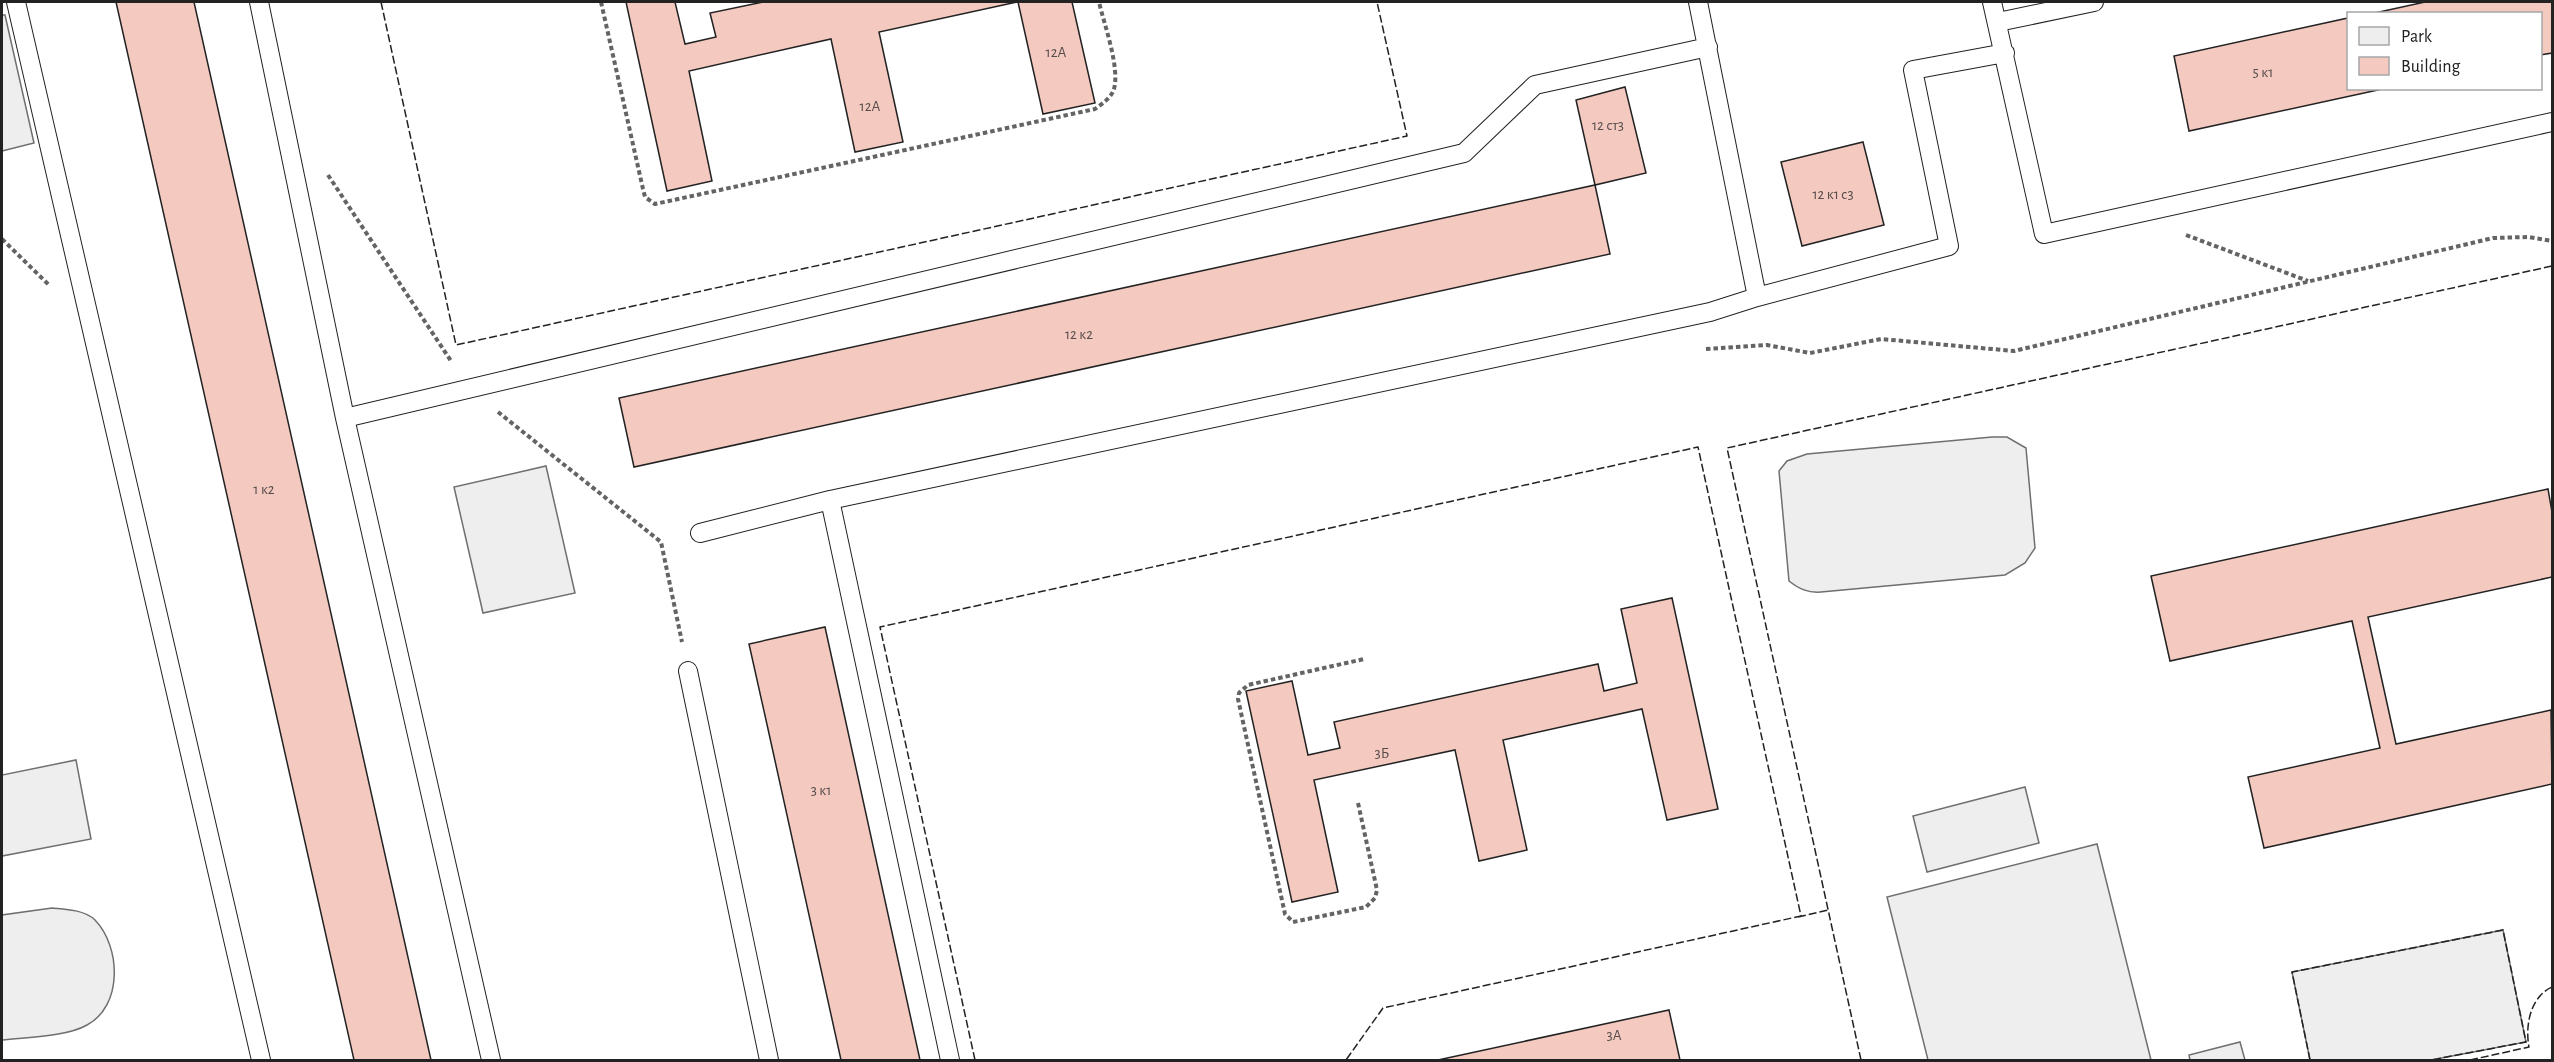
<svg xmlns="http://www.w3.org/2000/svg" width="2554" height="1062" viewBox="0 0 2554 1062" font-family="'Alegreya Sans',sans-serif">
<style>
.green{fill:#eee;stroke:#6f6f6f;stroke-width:1.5}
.building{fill:#f3c9c0;stroke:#222;stroke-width:1.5}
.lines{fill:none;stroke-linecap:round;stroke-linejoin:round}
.lane-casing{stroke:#222;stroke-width:20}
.path{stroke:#646464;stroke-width:4;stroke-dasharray:4.5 3;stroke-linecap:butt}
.lane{stroke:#fff;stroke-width:18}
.fence{stroke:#222;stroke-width:1.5;stroke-dasharray:8 3;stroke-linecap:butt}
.labels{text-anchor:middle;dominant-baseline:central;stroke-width:4.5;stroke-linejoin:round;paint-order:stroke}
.number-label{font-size:15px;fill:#564c4a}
</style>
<rect width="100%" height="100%" fill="#fff"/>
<path class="green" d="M2,15H5L34,143L2,151Z
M1992,437H2007L2026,448L2035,548L2025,563L2005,575L1821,592C1808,593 1799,589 1789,581L1779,471L1787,461L1807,454Z
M546,466L575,593L483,613L454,487Z
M76,760L91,839L2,856V775Z
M2025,787L2039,843L1927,872L1913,816Z
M2097,844L2151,1060H1928L1887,897Z
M52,908C65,909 85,910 95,920C121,947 123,1006 87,1025C66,1037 26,1037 2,1040V915Z
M2503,930L2526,1042L2431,1060H2310L2292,972Z
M2240,1042L2245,1060H2190L2189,1055Z"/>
<path class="building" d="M116,2H194L431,1060H354Z
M626,2H675L685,44L716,37L710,13L763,2H1017L879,32L903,142L855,152L831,39L689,71L712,181L667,191Z
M1018,2H1072L1095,103L1043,114Z
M2425,2H2552V53L2540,55V14H2370Z
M2348,18V88H2387L2189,131L2174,56Z
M1625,87L1646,173L1595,185L1576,100Z
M1863,142L1884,225L1802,246L1781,162Z
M1595,185L1610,254L634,467L619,398Z
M2548,489L2552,512V577L2368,617L2396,744L2551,710L2552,784L2264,848L2248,777L2380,748L2352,621L2170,661L2151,576Z
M1672,598L1718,809L1667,820L1642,709L1503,740L1527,850L1479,861L1455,750L1314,780L1338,892L1292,902L1246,691L1292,681L1308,755L1340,748L1334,722L1598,664L1604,691L1637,683L1621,609Z
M825,627L920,1060H841L768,729L749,644Z
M1669,1010L1680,1060H1438Z"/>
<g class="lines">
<g class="lane-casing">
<path id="lane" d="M16,2L261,1060
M259,2L345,418L491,1060
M1992,2L2044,234L2552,122
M1998,22L2094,2
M1757,297L1949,246L1913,70L2005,53
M345,418L1464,153L1535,85L1708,47
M830,500L950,1060
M700,533L830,500L1710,312L1757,297L1698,2
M688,671L769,1060"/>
</g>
<path class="path" d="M601,2L643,189L645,197L655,204L1095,109C1103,103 1111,98 1114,89C1120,67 1104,24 1099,2
M328,175L451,361
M2186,235L2308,281
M2,239L50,286
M1706,349L1767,345L1810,353L1881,339L2014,351L2493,238L2528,237L2552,241
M498,412L661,542L682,642
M1358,803L1377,890L1375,898L1366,907L1293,922L1285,914L1238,699L1239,693L1248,685L1364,659"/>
<use href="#lane" class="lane"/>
<path class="fence" d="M381,2L456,345L1407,136L1377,2
M1798,917L1828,910L1829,912
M975,1060L880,627L1698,447L1801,916L1383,1008L1346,1060
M1861,1060L1727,448L2552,266
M2310,1060L2292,972L2503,930L2526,1042L2431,1060
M2470,1060L2529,1047C2525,1026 2530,997 2552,987"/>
</g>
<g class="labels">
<g class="number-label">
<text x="1056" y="52">12А</text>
<text x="2263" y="72">5 к1</text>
<text x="870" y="106">12А</text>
<text x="1608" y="125">12 ст3</text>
<text x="1833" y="194">12 к1 с3</text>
<text x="1079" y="334">12 к2</text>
<text x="264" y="489">1 к2</text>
<text x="1382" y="753">3Б</text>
<text x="821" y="790">3 к1</text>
<text x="1614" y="1035">3А</text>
</g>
</g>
<rect width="2554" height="1062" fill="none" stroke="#222222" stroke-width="6"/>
<rect x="2347" y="12" width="195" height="78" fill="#ffffff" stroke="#a7a7a7" stroke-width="1.5"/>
<rect x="2359" y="27" width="30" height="18" fill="#eeeeee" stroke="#a7a7a7" stroke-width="1.5"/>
<text x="2401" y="42" font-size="18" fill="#222222">Park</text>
<rect x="2359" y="57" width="30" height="18" fill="#f3c9c0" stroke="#a7a7a7" stroke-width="1.5"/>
<text x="2401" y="72" font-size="18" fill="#222222">Building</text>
</svg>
